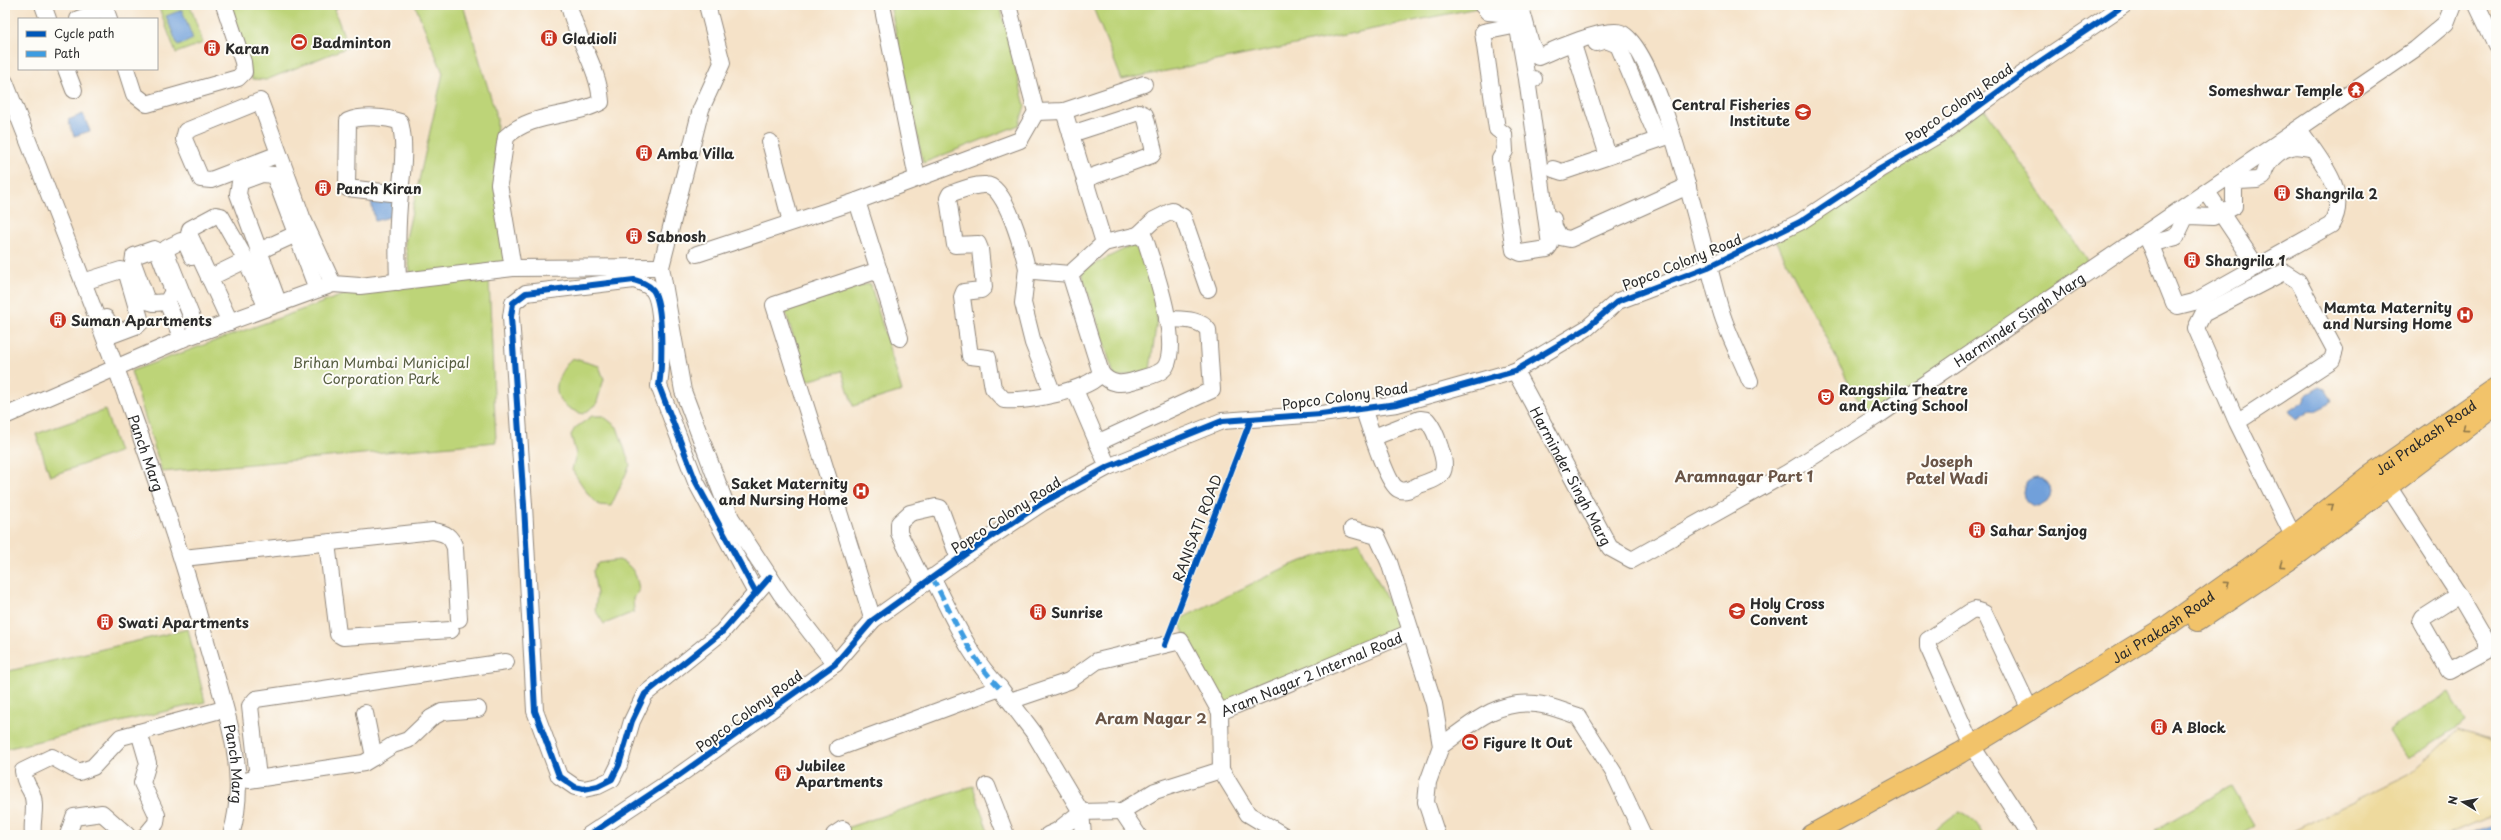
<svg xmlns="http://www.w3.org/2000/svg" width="2501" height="840" viewBox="0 0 2501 840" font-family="'Playpen Sans',sans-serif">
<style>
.green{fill:#bdd478;stroke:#748052}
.sand{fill:#eeda9e;stroke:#8c8264}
.water{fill:#71a0da;stroke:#4e6682}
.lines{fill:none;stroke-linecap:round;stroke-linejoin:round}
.minor-casing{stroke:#90867a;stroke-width:18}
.major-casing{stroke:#90867a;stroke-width:22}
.minor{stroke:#fff;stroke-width:16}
.major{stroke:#f2c36a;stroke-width:20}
.quiet{stroke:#3d9ce1;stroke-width:5;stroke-dasharray:10 5;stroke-linecap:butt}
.cycleway-casing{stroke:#fdfcf7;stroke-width:8}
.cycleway{stroke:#0057b8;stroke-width:6}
.oneway{stroke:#8e774a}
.labels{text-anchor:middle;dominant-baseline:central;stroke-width:4;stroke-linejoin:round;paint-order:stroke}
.poi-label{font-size:14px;font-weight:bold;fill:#2b2b2b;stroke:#fdfcf7;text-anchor:start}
.street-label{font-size:14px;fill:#2b2b2b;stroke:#fdfcf7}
.park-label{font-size:14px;fill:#575e42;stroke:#fdfcf7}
.neighbourhood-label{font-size:15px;font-weight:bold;fill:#6a5547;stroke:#fdfcf7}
</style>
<rect width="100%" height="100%" fill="#fdfcf7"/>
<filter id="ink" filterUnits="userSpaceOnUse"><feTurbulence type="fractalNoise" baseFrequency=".025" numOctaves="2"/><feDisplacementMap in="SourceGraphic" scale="8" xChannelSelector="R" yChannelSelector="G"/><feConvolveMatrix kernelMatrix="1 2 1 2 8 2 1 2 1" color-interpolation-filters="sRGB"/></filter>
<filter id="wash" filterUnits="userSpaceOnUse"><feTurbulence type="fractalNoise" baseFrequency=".012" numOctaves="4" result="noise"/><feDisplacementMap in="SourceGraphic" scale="16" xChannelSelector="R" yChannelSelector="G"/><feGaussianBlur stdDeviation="0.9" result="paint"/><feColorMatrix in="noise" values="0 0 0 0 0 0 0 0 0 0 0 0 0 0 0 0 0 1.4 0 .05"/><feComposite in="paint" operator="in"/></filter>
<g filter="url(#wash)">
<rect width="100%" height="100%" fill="#f5e2c8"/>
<path class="green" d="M158,5H190L203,43L176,53Z
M231,5H343L334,9L348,47L266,80L252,79Z
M415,5H463L497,118L495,188L509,265L411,275L405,243L443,73Z
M890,5H1000L1025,106L1019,125L923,163Z
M1092,5H1482V7L1122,80Z
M1984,108L2091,267L1867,418L1775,239L1872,187Z
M1140,241L1155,296L1157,319L1150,370L1115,378L1081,271Z
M489,278L496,442L162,472L131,371L360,289Z
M870,283L902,391L853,406L842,371L807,381L785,310Z
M572,358L599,366L604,379L596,405L583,414C549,404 551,381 572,358Z
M105,410L119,452L50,476L36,434Z
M592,416H603L617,427L630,465L611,506L599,505L588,494L572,470L576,454L571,435L575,428Z
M1359,542L1402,631L1220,712L1178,620L1288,566Z
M619,560C633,565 638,577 639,592L633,598L634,612L604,624L595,610L597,594L593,571L598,563Z
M188,629L205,702L5,749V672Z
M2449,692L2465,722L2407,759L2389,730Z
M973,786L989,835H845L843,829Z
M2231,786L2254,826L2238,835H2158L2155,830Z
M1960,812C1971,818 1979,823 1982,835H1927C1940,828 1947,818 1960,812Z"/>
<path class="sand" d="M2458,730L2496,742V814L2447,835H2285L2411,773Z"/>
<path class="water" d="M182,10L193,39L178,46L166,16Z
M83,114L90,131L74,136L68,120Z
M370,196L394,198L393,216L375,221Z
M2320,387L2325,389L2332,400L2331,403L2315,411L2311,410L2296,420L2289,411L2305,400L2306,395Z
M2023 492a14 14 0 1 1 28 0a14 14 0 1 1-28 0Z
M2496,823V835H2467Z"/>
</g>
<g filter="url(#ink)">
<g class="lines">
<g class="minor-casing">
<g id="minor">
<path d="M43,5L48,19"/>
<path d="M104,5L109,19"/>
<path d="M707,5L722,63L701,109L661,267L683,391L731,518L781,594L835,664"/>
<path d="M882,5L917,178"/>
<path d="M1482,5L1488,12L1523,15L1531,44L1538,57C1553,50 1606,27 1621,33C1661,50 1706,264 1721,311C1728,335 1741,358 1750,381"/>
<path d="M2477,5L2496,45"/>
<path d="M78,19L96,13"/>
<path d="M1596,43L1606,40L1618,45L1658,139"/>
<path d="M1575,51L1608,156"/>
<path d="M66,69L74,90"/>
<path d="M126,69L134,94L147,104L238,78L244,72L243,62L224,5"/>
<path d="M1527,79L1518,28L1513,26L1483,32L1497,129L1504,134L1505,151L1500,159L1514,250L1521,253L1547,249L1550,245L1527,79H1534"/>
<path id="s1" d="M5,82C77,267 153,450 206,641C223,703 251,771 231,835"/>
<path d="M1064,111L1104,243L1070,274L1101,373C1090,391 1025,402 1004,400L993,388L988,358L970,356L962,297L964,292L981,290L984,287L980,249L978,244L955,245L948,198L950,194C961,190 975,184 986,185C1006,185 1023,251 1027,268L1034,271L1070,274"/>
<path d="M1036,112L1064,111L1144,84"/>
<path d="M1071,134L1139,112L1145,115L1154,151L1152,155L1085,179"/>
<path d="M770,142L791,222"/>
<path d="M279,154L211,180L201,179L184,139L186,131L260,101L302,217L333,284"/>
<path d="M1553,169L1562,172L1669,136"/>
<path d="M2207,192L2257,267"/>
<path d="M857,201L900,338"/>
<path d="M1553,219L1554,227L1560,237L1570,239L1688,186"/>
<path d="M2146,233L2174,303L2178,306L2194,302L2331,225C2352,191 2316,156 2299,129"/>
<path d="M1138,235L1154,220L1172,211L1183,217L1208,289"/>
<path d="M2150,244L2176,237L2185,218L2190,216L2213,217L2234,206V186L2239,181L2257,180L2263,177C2265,163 2278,150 2292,147C2297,145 2305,148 2311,148"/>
<path d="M259,251L296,234"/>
<path d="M697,254L857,201L1020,140L1036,112L1008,5"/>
<path d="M192,257L185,241H181L167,248L166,253L198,333"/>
<path d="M513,268L499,184L506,137C531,112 571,118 601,102C599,68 576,38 569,5"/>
<path d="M1027,268L1023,303L1033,343L1053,394"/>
<path d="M209,278L246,260"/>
<path d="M83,282L121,270L127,274L141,322L138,325L114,334L106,318"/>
<path d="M398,282C397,256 397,230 399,205C401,178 407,149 400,122C387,117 362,115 348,121L347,188L400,194"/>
<path d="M167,302L173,291L158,251L154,249L134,256L133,263L147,301L154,303L167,302L182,339"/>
<path d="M278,302L238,194L240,182L262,174L274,175L317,289"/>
<path d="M230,322L189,234L190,229L216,215L221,216L246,260L266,306"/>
<path id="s2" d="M1515,371L1610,548L1632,560L1787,473L1882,413L2415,49L2446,23L2453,5"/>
<path d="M1101,373C1111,385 1121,385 1136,380C1144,377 1161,375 1166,366C1180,340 1154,267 1145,239L1138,235L1104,243"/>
<path d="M1075,390L1108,467"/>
<path d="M1363,408C1368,422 1387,484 1398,489C1404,493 1413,488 1419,485C1443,477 1449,474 1440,447C1437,437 1434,428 1427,420L1420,419L1374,437"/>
<path d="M5,416L182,339L333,284L360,286L513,268L661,267"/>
<path d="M2237,422L2332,360L2335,350L2298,281L2284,272L2203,314L2196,328L2237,422L2298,546"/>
<path d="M1097,443L1212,390L1208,330C1200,318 1180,320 1167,319"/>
<path d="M2388,486L2459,595L2486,641V651L2449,671L2421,622L2423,618L2459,595"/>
<path d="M1352,529L1377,536L1389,562L1434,704L1441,746L1428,782L1426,802L1437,835"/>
<path d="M327,543L338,634L343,637L451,630"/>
<path d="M183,558L433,531C446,533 451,536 455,548L459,619"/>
<path d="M932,577C953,616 968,656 1000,688"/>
<path d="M924,584L899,533V523L910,513L936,507L940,508L959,559"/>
<path d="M756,593L696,482L659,386C662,367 664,305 653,290C648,284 641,282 634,280L526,293L513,303L511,317L524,505L535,711L559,776L575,787L584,789L598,786L612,779L619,765L632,721L645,694L722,632L770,577"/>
<path d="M873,620L774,305L879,270"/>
<path d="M1010,701L1069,681L1097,661L1181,641L1220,712"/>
<path d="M139,732L148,763L142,783L157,815L156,823L146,835"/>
<path d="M1441,746C1470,725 1497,699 1536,704C1550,705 1564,712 1578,716L1614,773L1643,835"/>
<path d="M838,748L1000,688L1034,733L1081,812L1122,811L1155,791L1221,770L1248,814L1283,835"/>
<path d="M374,757L393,745L408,740L431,718L442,712L478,709"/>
<path id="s3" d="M1221,770L1220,712L1411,632"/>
<path d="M258,778L250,706L256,699L506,662"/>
<path d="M249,780L364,763L374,757L365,713"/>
<path d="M987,786L1006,835"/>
<path d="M1122,811L1138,835"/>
<path d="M1081,812L1083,835"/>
<path d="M33,835C31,822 37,807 32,794C28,784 25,785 23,771L52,757L79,772L93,767L121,737L224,709"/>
<path d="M68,835L74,817L102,813L127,835"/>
<path d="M589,835L678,776L835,664L873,620L964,555L1042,503L1108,467L1222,421L1321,414L1397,404L1515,371L1587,328L1618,301L1708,267L1800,222L1880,169L1943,132L2035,65L2124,5"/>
<path d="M834,835L843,829"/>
<path d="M1048,835L1057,831L1081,812"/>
<path d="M2030,835L1972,746L1928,647V640L1970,612L1975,610L1984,613L2031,712"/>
</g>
</g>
<g class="major-casing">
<g id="major">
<path d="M2198,621L2301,552L2496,405"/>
<path id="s4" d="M1811,835L1960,753L2170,624L2294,536L2368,477L2496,388"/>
</g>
</g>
<use href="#minor" class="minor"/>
<use href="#major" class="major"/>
<path class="quiet" d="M932,577C953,616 968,656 1000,688"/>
<g class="cycleway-casing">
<path id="cycleway" d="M756,593L696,482L659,386C662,367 664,305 653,290C648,284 641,282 634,280L526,293L513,303L511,317L524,505L535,711L559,776L575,787L584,789L598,786L612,779L619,765L632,721L645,694L722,632L770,577
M1165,645L1251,419
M589,835L678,776L835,664L873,620L964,555L1042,503L1108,467L1222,421L1321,414L1397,404L1515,371L1587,328L1618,301L1708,267L1800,222L1880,169L1943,132L2035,65L2124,5"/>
</g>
<use href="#cycleway" class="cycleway"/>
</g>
<defs><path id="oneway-chevron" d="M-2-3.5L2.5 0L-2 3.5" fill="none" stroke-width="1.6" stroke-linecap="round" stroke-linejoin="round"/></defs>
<g class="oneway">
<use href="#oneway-chevron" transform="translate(2465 429) rotate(143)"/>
<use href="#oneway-chevron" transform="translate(2331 506) rotate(-38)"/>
<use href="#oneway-chevron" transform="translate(2282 565) rotate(146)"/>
<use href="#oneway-chevron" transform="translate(2227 584) rotate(-36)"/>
</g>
</g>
<defs>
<g id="building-disc" transform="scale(0.9)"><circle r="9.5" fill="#c8321e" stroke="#fdfcf7"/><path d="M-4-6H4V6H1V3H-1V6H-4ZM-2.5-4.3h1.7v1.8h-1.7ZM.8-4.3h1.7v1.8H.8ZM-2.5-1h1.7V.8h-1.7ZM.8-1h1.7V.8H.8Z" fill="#fff"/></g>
<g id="stadium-disc" transform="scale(0.9)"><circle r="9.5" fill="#c8321e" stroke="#fdfcf7"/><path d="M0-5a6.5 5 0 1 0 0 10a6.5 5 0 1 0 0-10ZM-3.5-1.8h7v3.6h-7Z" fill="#fff"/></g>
<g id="temple-disc" transform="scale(0.9)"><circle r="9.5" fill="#c8321e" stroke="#fdfcf7"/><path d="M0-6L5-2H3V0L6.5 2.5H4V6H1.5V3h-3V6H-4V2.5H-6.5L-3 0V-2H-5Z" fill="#fff"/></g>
<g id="university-disc" transform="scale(0.9)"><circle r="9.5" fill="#c8321e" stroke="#fdfcf7"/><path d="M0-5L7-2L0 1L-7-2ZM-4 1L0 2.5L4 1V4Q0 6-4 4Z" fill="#fff"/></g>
<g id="hospital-disc" transform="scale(0.9)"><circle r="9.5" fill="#c8321e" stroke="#fdfcf7"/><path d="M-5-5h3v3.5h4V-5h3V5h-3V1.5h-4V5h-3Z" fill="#fff"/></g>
<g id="theatre-disc" transform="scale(0.9)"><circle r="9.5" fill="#c8321e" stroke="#fdfcf7"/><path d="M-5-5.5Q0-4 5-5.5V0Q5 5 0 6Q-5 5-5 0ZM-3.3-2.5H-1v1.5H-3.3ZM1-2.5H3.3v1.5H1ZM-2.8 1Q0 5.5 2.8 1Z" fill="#fff"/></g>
<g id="school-disc" transform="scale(0.9)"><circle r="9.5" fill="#c8321e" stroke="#fdfcf7"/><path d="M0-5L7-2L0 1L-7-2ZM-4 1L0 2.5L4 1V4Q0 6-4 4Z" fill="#fff"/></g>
</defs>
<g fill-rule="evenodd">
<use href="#building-disc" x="549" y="38"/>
<use href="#stadium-disc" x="299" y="42"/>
<use href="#building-disc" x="212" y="48"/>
<use href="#temple-disc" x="2356" y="90"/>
<use href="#university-disc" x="1803" y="112"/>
<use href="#building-disc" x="644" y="153"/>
<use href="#building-disc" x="323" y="188"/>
<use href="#building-disc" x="2282" y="193"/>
<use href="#building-disc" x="634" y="236"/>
<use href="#building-disc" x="2192" y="260"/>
<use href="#hospital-disc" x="2465" y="315"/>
<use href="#building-disc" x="58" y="320"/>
<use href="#theatre-disc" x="1826" y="397"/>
<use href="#hospital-disc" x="861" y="491"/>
<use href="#building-disc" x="1977" y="530"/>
<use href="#school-disc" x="1737" y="611"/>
<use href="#building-disc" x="1038" y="612"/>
<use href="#building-disc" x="105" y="622"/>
<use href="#building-disc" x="2159" y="727"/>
<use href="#stadium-disc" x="1470" y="742"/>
<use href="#building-disc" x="783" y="773"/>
</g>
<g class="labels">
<g class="poi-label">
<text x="562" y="38">Gladioli</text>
<text x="312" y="42">Badminton</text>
<text x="225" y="48">Karan</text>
<text x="2343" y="90" text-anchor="end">Someshwar Temple</text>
<text x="1790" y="104" text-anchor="end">Central Fisheries<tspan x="1790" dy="16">Institute</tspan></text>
<text x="657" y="153">Amba Villa</text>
<text x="336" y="188">Panch Kiran</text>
<text x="2295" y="193">Shangrila 2</text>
<text x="647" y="236">Sabnosh</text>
<text x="2205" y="260">Shangrila 1</text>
<text x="2452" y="307" text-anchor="end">Mamta Maternity<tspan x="2452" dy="16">and Nursing Home</tspan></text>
<text x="71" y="320">Suman Apartments</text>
<text x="1839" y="389">Rangshila Theatre<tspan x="1839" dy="16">and Acting School</tspan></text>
<text x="848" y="483" text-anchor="end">Saket Maternity<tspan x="848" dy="16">and Nursing Home</tspan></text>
<text x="1990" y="530">Sahar Sanjog</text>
<text x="1750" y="603">Holy Cross<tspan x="1750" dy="16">Convent</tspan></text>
<text x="1051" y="612">Sunrise</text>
<text x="118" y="622">Swati Apartments</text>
<text x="2172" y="727">A Block</text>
<text x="1483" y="742">Figure It Out</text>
<text x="796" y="765">Jubilee<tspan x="796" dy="16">Apartments</tspan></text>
</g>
<g class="street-label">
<text transform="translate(1959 103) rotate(-35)">Popco Colony Road</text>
<text transform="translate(1682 262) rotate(-22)">Popco Colony Road</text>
<text stroke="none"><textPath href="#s2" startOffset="682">Harminder Singh Marg</textPath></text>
<text transform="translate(1345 396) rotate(-8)">Popco Colony Road</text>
<text stroke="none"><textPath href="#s4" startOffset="733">Jai Prakash Road</textPath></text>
<text stroke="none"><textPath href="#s1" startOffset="397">Panch Marg</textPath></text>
<text stroke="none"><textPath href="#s2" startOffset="119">Harminder Singh Marg</textPath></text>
<text transform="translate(1006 515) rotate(-33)">Popco Colony Road</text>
<text transform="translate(1197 528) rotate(-69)">RANISATI ROAD</text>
<text stroke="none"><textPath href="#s4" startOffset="409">Jai Prakash Road</textPath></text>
<text stroke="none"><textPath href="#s3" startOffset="157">Aram Nagar 2 Internal Road</textPath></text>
<text transform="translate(749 711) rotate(-36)">Popco Colony Road</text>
<text stroke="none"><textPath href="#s1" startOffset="721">Panch Marg</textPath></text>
</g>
<g class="park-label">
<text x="381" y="362">Brihan Mumbai Municipal<tspan x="381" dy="16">Corporation Park</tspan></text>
</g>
<g class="neighbourhood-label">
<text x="1947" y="460">Joseph<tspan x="1947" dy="17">Patel Wadi</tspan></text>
<text x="1744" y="475">Aramnagar Part 1</text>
<text x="1151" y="717">Aram Nagar 2</text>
</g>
</g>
<rect width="2501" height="840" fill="none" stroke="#fdfcf7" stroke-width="20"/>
<rect x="18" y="18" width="140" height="52" fill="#fdfcf7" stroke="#a9a8a5"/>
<rect x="26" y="31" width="20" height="6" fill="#0057b8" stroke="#a9a8a5"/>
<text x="54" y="38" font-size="12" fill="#2b2b2b">Cycle path</text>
<rect x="26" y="51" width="20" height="6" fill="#3d9ce1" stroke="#a9a8a5"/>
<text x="54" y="58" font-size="12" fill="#2b2b2b">Path</text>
<g transform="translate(2463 802) rotate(280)" stroke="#fdfcf7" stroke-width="3" paint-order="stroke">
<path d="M0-3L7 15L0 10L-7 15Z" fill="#2b2b2b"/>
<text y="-6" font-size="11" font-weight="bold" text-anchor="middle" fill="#2b2b2b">N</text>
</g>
</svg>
